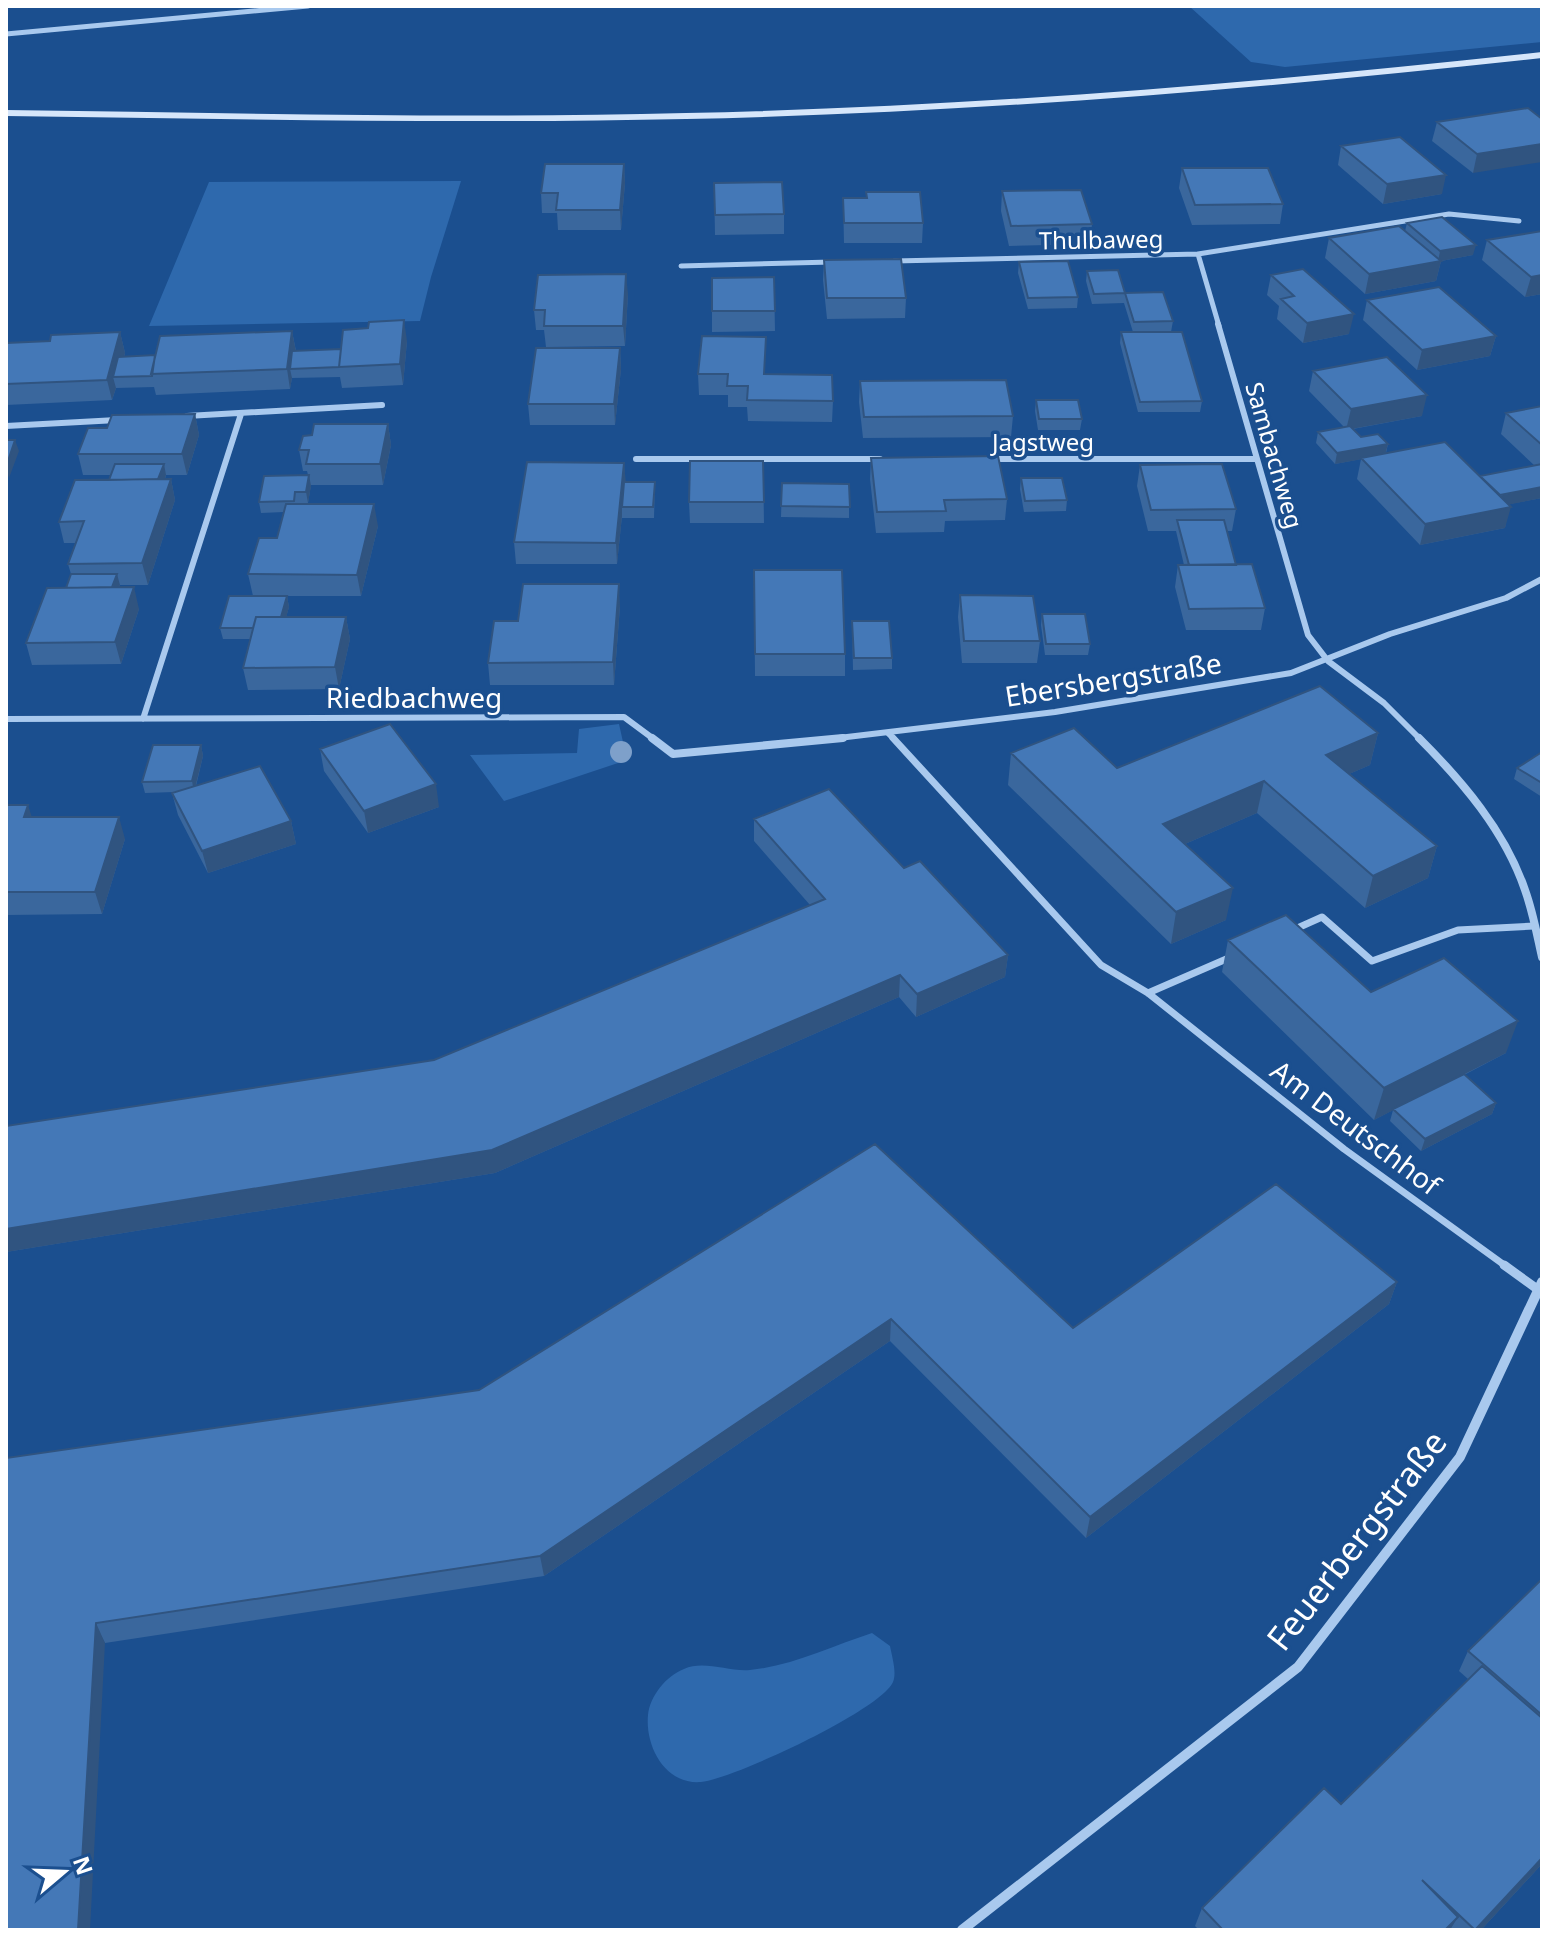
<svg xmlns="http://www.w3.org/2000/svg" width="1548" height="1936" viewBox="0 0 1548 1936" font-family="'Noto Sans',sans-serif">
<style>
.green{fill:#2e69ad}
.lines{fill:none;stroke-linecap:round;stroke-linejoin:round}
.pedestrian-far2{stroke:#a9c9ee;stroke-width:6}
.pedestrian-far1{stroke:#a9c9ee;stroke-width:7}
.pedestrian{stroke:#a9c9ee;stroke-width:9}
.minor-far3{stroke:#a9c9ee;stroke-width:5}
.minor-far2{stroke:#a9c9ee;stroke-width:6}
.minor-far1{stroke:#a9c9ee;stroke-width:8}
.minor{stroke:#a9c9ee;stroke-width:10}
.secondary{fill:#d6e6fa;fill-rule:evenodd}
.tree{fill:#7ea0ca}
.wall{fill:#3a679d}
.shaded-wall{fill:#305480}
.building{fill:#4478b7;stroke:#305480;stroke-width:2}
.labels{text-anchor:middle;dominant-baseline:central;stroke-width:7;stroke-linejoin:round;paint-order:stroke}
.far-street-label{font-size:24px;fill:#fff;stroke:#1b4f8f}
.street-label{font-size:28px;fill:#fff;stroke:#1b4f8f}
.near-street-label{font-size:34px;fill:#fff;stroke:#1b4f8f}
</style>
<rect width="100%" height="100%" fill="#1b4f8f"/>
<path class="green" d="M1189,6H1542V42L1285,67L1251,62Z
M461,181L431,277L420,321L149,326L209,182Z
M619,724L627,760L504,801L470,755L577,753L579,729Z
M872,1633L890,1646C892,1657 897,1672 893,1682C881,1710 733,1779 701,1782C665,1785 645,1746 648,1715C650,1696 666,1676 684,1669C704,1660 729,1672 750,1670C792,1666 832,1646 872,1633Z"/>
<g class="lines">
<path class="pedestrian-far2" d="M889,734L895,740"/>
<path class="pedestrian-far1" d="M893,738L1101,965L1148,993L1344,1149L1507,1267
M1293,930L1322,917L1372,961L1458,930L1534,926
M1148,993L1231,957"/>
<path class="pedestrian" d="M1504,1265L1540,1291"/>
<path class="minor-far3" d="M6,34L308,6
M1198,254L1219,326
M894,261L1198,254L1449,214L1519,221
M681,266L832,262"/>
<path class="minor-far2" d="M1218,324L1308,635L1328,661L1384,703L1421,740
M187,416L382,405
M6,426L117,420
M636,459H880
M990,459H1257
M6,719L624,717L655,740
M143,719L241,414
M822,740L1055,712L1291,673L1390,634L1506,598L1542,579"/>
<path class="minor-far1" d="M652,738L673,754L843,738
M1419,738C1462,781 1505,831 1525,890C1533,912 1537,935 1542,957"/>
<path class="minor" d="M962,1930L1298,1667L1460,1457L1542,1282"/>
<path class="secondary" d="M1542,52V58C1258,89 972,113 686,119C460,124 233,119 6,116V110C233,113 460,119 686,113C972,107 1258,83 1542,52Z"/>
</g>
<circle class="tree" cx="621" cy="752" r="11"/>
<path class="wall" d="M1542,119L1473,173L1432,141L1437,122Z
M1341,146L1442,194L1383,204L1338,165Z
M624,164L625,183L621,230H558L557,213H542L541,193Z
M1182,168L1283,204L1280,224L1192,225L1179,188Z
M714,183L784,214V234L715,235Z
M1002,191L1092,224L1090,244L1009,246L1001,211Z
M843,198H866L923,223L922,243H844Z
M1407,223L1473,255L1441,261L1436,281L1365,294L1325,258L1329,238L1405,231Z
M1542,231V294L1525,297L1482,260L1487,240Z
M824,260L906,298L905,318L827,319L823,280Z
M1019,262L1078,297L1077,308L1028,309L1018,273Z
M1087,271L1173,321L1171,332L1202,401L1200,412H1138L1120,343L1121,332H1133L1124,303L1092,304L1086,281Z
M1271,275L1349,334L1303,343L1277,319L1279,306L1267,295Z
M774,277L775,331L712,332V278Z
M628,294L625,346L546,347L544,330H536L534,310Z
M1367,300L1496,336L1490,356L1417,370L1363,320Z
M292,331L296,351L341,349L407,341L403,385L342,388L340,377L292,378L290,389L156,395L154,387L116,388L112,400L6,405V343L50,341L120,332L125,353L124,357L155,356Z
M620,348L621,369L615,425H530L528,404Z
M1313,371L1422,416L1353,429L1361,437L1388,444L1386,453L1480,476L1535,466L1501,434L1506,413L1542,406V498L1509,504L1505,528L1420,545L1357,479L1361,459L1335,464L1316,443L1318,432L1344,427L1309,391Z
M698,374H765L833,401L832,422L748,421L747,407H728V395H699Z
M860,381L1013,416L1011,437L863,438L859,402Z
M1036,400L1082,419L1080,430H1038L1035,411Z
M195,414L199,435L187,475H166L165,479H171L175,500L148,585H120L119,587L139,609L121,664L32,665L26,643L66,588L71,574L68,564L76,543H64L59,522L109,480L110,475H83L78,454L107,428Z
M388,424L391,445L383,485H311L308,503H297L378,526L361,596H287L289,607L286,617H346L350,639L339,689L248,690L243,668L250,639H223L220,628L253,596L248,574L277,538L284,512L261,513L259,502L308,475L307,471H303L299,450L312,435Z
M871,458L1007,499L1005,520L945,521L944,532L876,533L870,479Z
M763,461L764,523H690L689,502Z
M624,463L625,482H655L654,518H622V516L617,564H516L514,542Z
M1140,465L1236,509L1232,531H1227L1236,565L1265,608L1261,630H1186L1175,587L1178,565H1184L1176,531H1148L1137,486Z
M1021,478L1067,500L1066,511L1024,512L1020,489Z
M782,483L849,484V518L781,517Z
M754,570L845,654V676H755Z
M960,595L1040,641L1037,663H962L958,617Z
M620,606L614,685H490L488,663Z
M1042,614L1090,644L1088,655H1045L1041,625Z
M852,621L892,658V669L853,670Z
M1378,733L1370,765L1349,774L1437,846L1428,878L1365,908L1257,813L1185,844L1226,920L1171,944L1008,785L1011,753L1117,768Z
M201,745L203,756L196,786L291,821L296,844L208,873L178,815L172,793L174,792L145,793L142,782Z
M320,749L439,807L368,833L324,771Z
M1542,752V797L1514,779L1517,768Z
M6,805L32,817L125,839L102,914L6,915Z
M754,819L904,868L1008,955L1005,977L916,1017L899,997L495,1173L6,1252V1126L434,1060L810,905L754,841Z
M1228,940L1371,992L1506,1053L1464,1075L1496,1103L1492,1114L1421,1151L1390,1121L1393,1110L1374,1120L1222,972Z
M875,1144L1073,1328L1397,1282L1389,1304L1086,1538L890,1341L544,1576L105,1643L6,1458L479,1390Z
M1542,1579V1864L1481,1930H1199L1195,1926L1202,1908L1341,1804L1468,1679L1459,1671L1468,1651Z"/>
<path class="shaded-wall" d="M1542,144V162L1473,173L1477,154Z
M624,164L625,183L621,230L620,210Z
M1446,175L1442,194L1383,204L1387,184Z
M1476,245L1473,255L1441,261L1436,281L1365,294L1369,274L1438,262L1440,251Z
M626,274L628,294L625,346L623,326Z
M1542,275V294L1525,297L1531,277Z
M1354,314L1349,334L1303,343L1307,323Z
M404,320L407,341L403,385L400,364Z
M292,331L296,352L290,369L292,378L290,389L287,369Z
M120,332L125,353L118,377H113L116,388L112,400L107,380Z
M1496,336L1490,356L1417,370L1422,350Z
M620,348L621,369L615,425L614,404Z
M1427,395L1422,416L1346,430L1351,409Z
M195,414L199,435L187,475L182,454Z
M388,424L391,445L383,485L380,464Z
M15,440L19,451L9,478L6,467Z
M1388,444L1385,455L1335,464L1337,453Z
M624,463L626,484L622,507V516L617,564L616,543Z
M164,464L166,475L157,501L154,490Z
M309,475L311,486L308,503L306,492Z
M171,479L175,500L148,585L142,563Z
M1542,487V498L1491,508L1494,497Z
M374,504L378,526L361,596L357,575Z
M1511,507L1505,528L1420,545L1425,524Z
M117,574L120,585L112,609L109,598Z
M619,584L620,606L614,685L613,662Z
M134,587L139,609L121,664L115,642Z
M287,596L289,607L280,640L278,628Z
M346,617L350,639L339,689L335,667Z
M1378,733L1370,765L1319,787L1326,755Z
M201,745L203,756L194,792L192,781Z
M1264,781L1257,813L1157,856L1163,824Z
M436,784L439,807L368,833L364,811Z
M28,805L35,827L24,817Z
M119,817L125,839L102,914L95,892Z
M291,821L296,844L208,873L202,851Z
M1437,846L1428,878L1365,908L1373,876Z
M1233,888L1226,920L1171,944L1176,912Z
M1008,955L1005,977L916,1017L917,994Z
M900,975L899,997L495,1173L6,1252V1229Z
M1518,1021L1506,1053L1374,1120L1384,1088Z
M1496,1103L1492,1114L1421,1151L1425,1139Z
M1397,1282L1389,1304L1086,1538L1090,1517Z
M891,1319L890,1341L544,1576L540,1556Z
M96,1623L105,1643L90,1930H78Z
M1542,1858V1864L1481,1930H1475Z
M1458,1917L1450,1930H1445Z"/>
<path class="building" d="M1528,108L1542,119V144L1477,154L1437,122Z
M1400,137L1446,175L1387,184L1341,146Z
M545,164H624L620,210H556L558,193H541Z
M1182,168H1268L1283,204L1195,205Z
M782,182L784,214L715,215L714,183Z
M1081,190L1092,224L1011,226L1002,191Z
M866,192H920L923,223H844L843,198H867Z
M1442,217L1476,245L1440,251L1407,223Z
M1399,226L1441,261L1369,274L1329,238Z
M1542,231V275L1531,277L1487,240Z
M901,259L906,298H827L824,260Z
M1068,261L1078,297L1028,298L1019,262Z
M1303,269L1354,314L1307,323L1281,299L1294,296L1271,275Z
M1118,270L1125,293L1163,292L1173,321L1134,322L1125,293L1094,294L1087,271Z
M626,274L623,326H544L545,310H534L538,275Z
M774,277L775,311H712V278Z
M1439,287L1496,336L1422,350L1367,300Z
M404,320L400,364L339,367L343,330L368,328L369,322Z
M292,331L287,369L151,374L160,336Z
M120,332L107,380L6,384V343L50,341L51,335Z
M1121,332H1182L1202,401L1140,402Z
M702,336L766,337L764,374L832,375L833,401L747,400L748,386H727L728,374H698Z
M536,348H620L614,404H528Z
M341,349L339,367L290,369L292,351Z
M155,355L152,376L113,377L118,357Z
M1387,357L1427,395L1351,409L1313,371Z
M1006,380L1013,416L864,417L860,381Z
M1036,400H1078L1082,419H1039Z
M1542,406V445L1506,413Z
M195,414L182,454H78L88,428H107L112,415Z
M314,424H388L380,464H306L309,450H299L303,436L312,435Z
M1350,426L1361,437L1378,434L1388,444L1337,453L1318,432Z
M6,440H15L6,467Z
M1445,442L1511,507L1425,524L1361,458Z
M998,456L1007,499L944,500L946,511L877,512L871,458Z
M690,461H763L764,502H689Z
M527,462L624,463L616,543L514,542Z
M115,464H164L158,479L109,480Z
M1222,464L1236,509L1151,510L1140,465Z
M1542,464V487L1500,495L1480,476Z
M309,475L306,492H295L294,501L259,502L264,476Z
M1021,478H1062L1067,500L1025,501Z
M171,479L142,563L68,564L84,521L59,522L75,480Z
M624,482H655L653,507H622Z
M782,483L849,484L850,507L781,506Z
M286,504H374L357,575L248,574L259,538H277Z
M1177,520H1224L1236,565H1189Z
M1252,564L1265,608L1189,609L1178,565Z
M754,570H842L845,654H755Z
M71,574H117L112,587L66,588Z
M523,584H619L613,662L488,663L494,621H518Z
M134,587L115,642L26,643L47,588Z
M960,595L1033,596L1040,641H964Z
M229,596H287L281,617H256L253,628H220Z
M1042,614H1085L1090,644H1046Z
M256,617H346L335,667L243,668Z
M852,621H889L892,658H854Z
M1320,686L1378,733L1326,755L1437,846L1373,876L1264,781L1163,824L1233,888L1176,912L1011,753L1074,728L1117,768Z
M390,724L436,784L364,811L320,749Z
M153,745H201L192,781L142,782Z
M1542,752V783L1517,768Z
M260,766L291,821L202,851L172,793Z
M829,789L904,868L920,861L1008,955L917,994L900,975L492,1150L6,1229V1126L434,1060L825,899L754,819Z
M6,805H28L24,817H119L95,892H6Z
M1286,915L1371,992L1444,958L1518,1021L1384,1088L1228,940Z
M1464,1074L1496,1103L1425,1139L1393,1109Z
M875,1144L1073,1328L1276,1184L1397,1282L1090,1517L891,1319L540,1556L96,1623L78,1930H6V1458L479,1390Z
M1542,1579V1715L1468,1651Z
M1482,1666L1542,1718V1858L1475,1930L1422,1880L1458,1917L1445,1930H1223L1202,1908L1324,1788L1341,1804Z"/>
<g class="labels">
<g class="far-street-label">
<text transform="translate(1101 239) rotate(-1)">Thulbaweg</text>
<text x="1043" y="441">Jagstweg</text>
<text transform="translate(1275 455) rotate(74)">Sambachweg</text>
</g>
<g class="street-label">
<text transform="translate(1113 679) rotate(-9)">Ebersbergstraße</text>
<text x="414" y="697">Riedbachweg</text>
<text transform="translate(1356 1127) rotate(37)">Am Deutschhof</text>
</g>
<g class="near-street-label">
<text transform="translate(1356 1540) rotate(-52)">Feuerbergstraße</text>
</g>
</g>
<rect width="1548" height="1936" fill="none" stroke="#ffffff" stroke-width="16"/>
<g transform="translate(64 1872) rotate(71)" stroke="#1b4f8f" stroke-width="6" paint-order="stroke">
<path d="M0-6L14 30L0 20L-14 30Z" fill="#ffffff"/>
<text y="-12" font-size="22" font-weight="bold" text-anchor="middle" fill="#ffffff">N</text>
</g>
</svg>
